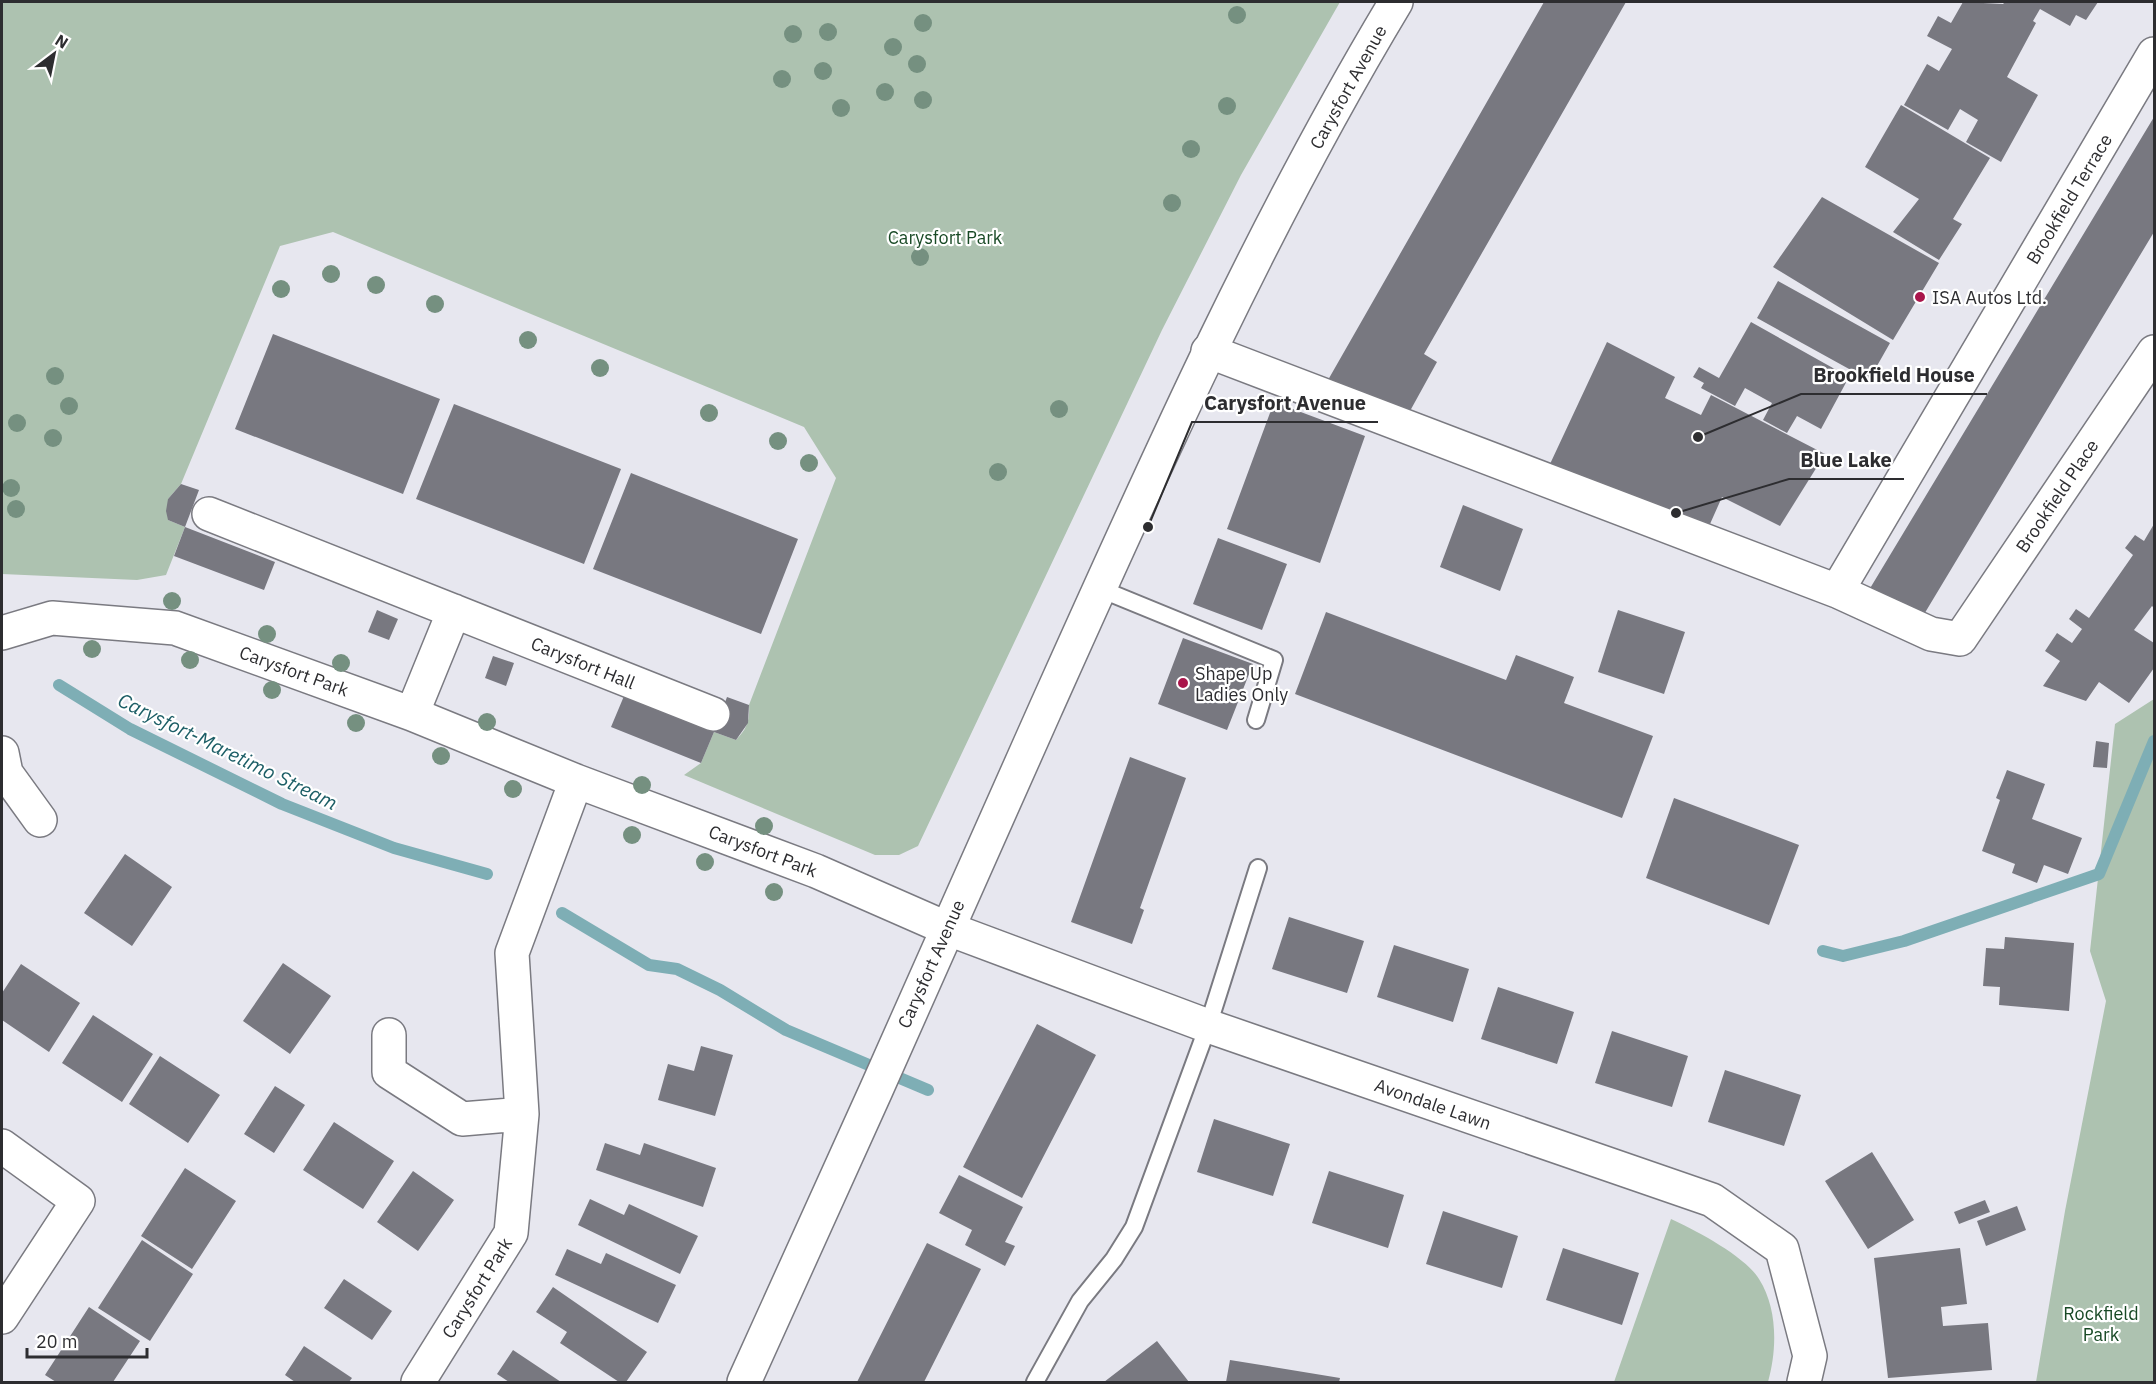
<svg xmlns="http://www.w3.org/2000/svg" width="2156" height="1384" viewBox="0 0 2156 1384" font-family="'IBM Plex Sans',sans-serif">
<style>
.green{fill:#adc2b0}
.lines{fill:none;stroke-linecap:round;stroke-linejoin:round}
.stream{stroke:#7eaeb5;stroke-width:12}
.building{fill:#787880}
.service-casing{stroke:#7a7a81;stroke-width:20}
.minor-casing{stroke:#7a7a81;stroke-width:36}
.secondary-casing{stroke:#7a7a81;stroke-width:36}
.service{stroke:#fff;stroke-width:16}
.minor{stroke:#fff;stroke-width:33}
.secondary{stroke:#fff;stroke-width:33}
.tree{fill:#759080}
.poi-dot{fill:#a9154b;stroke:#fff;stroke-width:2}
.labels{text-anchor:middle;dominant-baseline:central;stroke-width:4.5;stroke-linejoin:round;paint-order:stroke}
.street-label{font-size:18px;fill:#2d2d30;stroke:#fff}
.park-label{font-size:18px;fill:#184925;stroke:#fff}
.poi-label{font-size:18px;fill:#2d2d30;stroke:#fff;text-anchor:start}
.water-label{font-size:20px;font-style:italic;fill:#1c5e66;stroke:#fff}
.leader{fill:none;stroke:#2d2d30;stroke-width:2}
.callout-dot{fill:#2d2d30;stroke:#fff;stroke-width:2}
.callout-label{font-size:20px;text-anchor:middle;font-weight:bold;fill:#2d2d30;stroke:#fff;stroke-width:4.5;stroke-linejoin:round;paint-order:stroke}
</style>
<rect width="100%" height="100%" fill="#e7e7ef"/>
<path class="green" d="M2,2H1340L1241,175L1162,330L918,846L899,855H875L684,775L701,763L714,732L736,740C747,729 750,720 749,705L836,478L804,427L333,232L280,246L181,484L168,499V520L185,527L166,575L137,580L2,574Z
M2154,699V1382H2036L2065,1211L2106,1001L2090,951L2115,724Z
M1671,1219C1695,1230 1745,1256 1759,1279C1778,1309 1777,1350 1768,1382H1614Z"/>
<g class="lines">
<path class="stream" d="M59,685L130,729L282,804L394,848L487,874
M562,913L649,965L677,969L720,990L786,1030L928,1090
M1823,951L1843,956L1904,941L2099,874L2154,741"/>
</g>
<path class="building" d="M1544,2H1626L1424,354L1437,362L1410,411L1328,380Z
M1963,2L2003,4L2005,2H2098L2086,20L2076,15L2070,26L2040,9L2033,21L2036,23L2007,77L2038,95L2001,162L1966,142L1978,120L1960,109L1948,130L1904,105L1927,64L1939,71L1952,49L1927,36L1938,16L1951,23Z
M1901,105L1990,158L1953,219L1962,224L1939,260L1893,232L1919,199L1865,167Z
M2154,117V232L1917,626L1866,595Z
M1822,197L1939,263L1893,340L1773,267Z
M1778,281L1890,343L1869,380L1757,318Z
M1751,322L1849,377L1821,429L1797,416L1787,433L1763,420L1772,403L1745,388L1735,406L1701,388L1704,383L1693,377L1699,367L1719,378Z
M273,334L440,399L403,494L235,429Z
M1607,342L1675,377L1665,398L1701,415L1711,395L1825,454L1780,526L1722,497L1710,524L1550,464Z
M1274,402L1365,436L1320,563L1227,529Z
M454,404L621,469L584,564L416,499Z
M631,473L798,539L761,634L593,569Z
M181,484L199,490L185,527L275,562L264,590L174,556L185,527L168,520L166,511L168,499Z
M1463,505L1523,529L1500,591L1440,567Z
M2154,524V608L2152,606L2134,630L2154,643V668L2129,703L2099,682L2086,701L2043,686L2060,661L2045,651L2057,633L2072,643L2082,629L2069,619L2076,609L2089,618L2133,555L2125,548L2135,535L2144,541Z
M1218,538L1287,564L1262,630L1193,604Z
M377,610L398,619L389,640L368,632Z
M1618,610L1685,632L1664,694L1598,672Z
M1326,612L1506,680L1516,655L1574,677L1564,703L1653,736L1622,818L1295,694Z
M1183,638L1253,664L1227,730L1158,704Z
M493,656L514,663L506,686L485,678Z
M624,696L714,732L701,763L611,727Z
M727,697L749,705L748,723L736,740L714,732Z
M2096,741L2109,743L2107,768L2093,767Z
M1130,757L1186,778L1140,908L1144,910L1132,944L1071,922Z
M2007,770L2045,784L2032,819L2082,838L2068,874L2044,865L2037,883L2012,873L2015,864L1982,851L2000,800L1996,798Z
M1674,798L1799,845L1769,925L1646,878Z
M125,854L172,887L132,946L84,913Z
M1289,917L1364,941L1347,993L1272,969Z
M2005,937L2074,943L2069,1011L1999,1005L2000,987L1983,986L1986,948L2004,949Z
M1394,945L1469,969L1453,1022L1377,997Z
M283,963L331,996L290,1054L243,1021Z
M21,964L80,1003L49,1052L2,1020V993Z
M1498,987L1574,1012L1557,1064L1481,1039Z
M93,1015L153,1054L122,1102L62,1063Z
M1037,1024L1096,1055L1022,1198L963,1167Z
M1612,1031L1688,1056L1672,1107L1595,1083Z
M701,1046L733,1055L715,1116L658,1100L668,1064L694,1071Z
M160,1056L220,1095L188,1143L129,1104Z
M1725,1070L1801,1095L1784,1146L1708,1122Z
M275,1086L305,1105L274,1153L244,1134Z
M1214,1119L1290,1144L1273,1196L1197,1172Z
M334,1122L394,1161L363,1209L303,1170Z
M605,1143L640,1155L644,1143L716,1168L703,1207L596,1170Z
M1872,1152L1914,1220L1868,1249L1825,1181Z
M185,1168L236,1201L192,1269L141,1236Z
M413,1171L454,1200L418,1251L377,1222Z
M1329,1171L1404,1195L1388,1248L1312,1223Z
M959,1175L1023,1207L1005,1242L1015,1246L1005,1266L965,1245L972,1230L939,1213Z
M590,1199L624,1215L629,1204L698,1236L680,1274L578,1225Z
M1985,1200L1990,1212L1959,1224L1954,1212Z
M2017,1206L2026,1230L1986,1246L1977,1221Z
M1443,1211L1518,1236L1502,1288L1426,1264Z
M142,1240L193,1274L150,1341L98,1308Z
M927,1243L981,1269L924,1382H857Z
M1563,1248L1639,1273L1622,1325L1546,1300Z
M1960,1248L1967,1304L1941,1307L1943,1326L1988,1323L1992,1370L1888,1378L1874,1258Z
M567,1249L601,1264L606,1253L676,1285L658,1323L555,1275Z
M344,1279L392,1311L372,1340L324,1308Z
M553,1287L647,1352L626,1382H619L560,1343L567,1332L536,1312Z
M89,1307L140,1341L113,1382H56L45,1375Z
M1157,1341L1189,1382H1104L1130,1362Z
M304,1346L352,1378L349,1382H295L285,1375Z
M513,1350L561,1382H509L497,1374Z
M1230,1360L1340,1378L1339,1382H1226Z"/>
<g class="lines">
<g class="service-casing">
<path id="service" d="M1098,588L1274,660L1256,720
M1035,1382L1080,1301L1114,1259L1134,1227L1208,1026L1258,868"/>
</g>
<g class="minor-casing">
<path id="minor" d="M1208,351L1837,591L1931,634L1960,639L2154,352
M209,514L713,714
M1837,591L2154,54
M2,633L52,618L175,628L412,714L576,781L816,871L946,928L1208,1026L1712,1200L1782,1249L1810,1356L1804,1382
M412,714L454,611
M2,753L6,773L40,820
M389,1035V1072L462,1119L522,1114L511,1233L418,1382
M522,1114L512,953L576,781
M2,1146L78,1201L2,1317"/>
</g>
<g class="secondary-casing">
<path id="secondary" d="M744,1382C846,1159 946,934 1045,710C1153,469 1260,228 1396,2"/>
</g>
<use href="#service" class="service"/>
<use href="#minor" class="minor"/>
<use href="#secondary" class="secondary"/>
</g>
<g class="tree">
<circle cx="1237" cy="15" r="9"/>
<circle cx="923" cy="23" r="9"/>
<circle cx="828" cy="32" r="9"/>
<circle cx="793" cy="34" r="9"/>
<circle cx="893" cy="47" r="9"/>
<circle cx="917" cy="64" r="9"/>
<circle cx="823" cy="71" r="9"/>
<circle cx="782" cy="79" r="9"/>
<circle cx="885" cy="92" r="9"/>
<circle cx="923" cy="100" r="9"/>
<circle cx="1227" cy="106" r="9"/>
<circle cx="841" cy="108" r="9"/>
<circle cx="1191" cy="149" r="9"/>
<circle cx="1172" cy="203" r="9"/>
<circle cx="920" cy="257" r="9"/>
<circle cx="331" cy="274" r="9"/>
<circle cx="376" cy="285" r="9"/>
<circle cx="281" cy="289" r="9"/>
<circle cx="435" cy="304" r="9"/>
<circle cx="528" cy="340" r="9"/>
<circle cx="600" cy="368" r="9"/>
<circle cx="55" cy="376" r="9"/>
<circle cx="69" cy="406" r="9"/>
<circle cx="1059" cy="409" r="9"/>
<circle cx="709" cy="413" r="9"/>
<circle cx="17" cy="423" r="9"/>
<circle cx="53" cy="438" r="9"/>
<circle cx="778" cy="441" r="9"/>
<circle cx="809" cy="463" r="9"/>
<circle cx="998" cy="472" r="9"/>
<circle cx="11" cy="488" r="9"/>
<circle cx="16" cy="509" r="9"/>
<circle cx="172" cy="601" r="9"/>
<circle cx="267" cy="634" r="9"/>
<circle cx="92" cy="649" r="9"/>
<circle cx="190" cy="660" r="9"/>
<circle cx="341" cy="663" r="9"/>
<circle cx="272" cy="690" r="9"/>
<circle cx="487" cy="722" r="9"/>
<circle cx="356" cy="723" r="9"/>
<circle cx="441" cy="756" r="9"/>
<circle cx="642" cy="785" r="9"/>
<circle cx="513" cy="789" r="9"/>
<circle cx="764" cy="826" r="9"/>
<circle cx="632" cy="835" r="9"/>
<circle cx="705" cy="862" r="9"/>
<circle cx="774" cy="892" r="9"/>
</g>
<g class="poi-dot">
<circle cx="1920" cy="297" r="6"/>
<circle cx="1183" cy="683" r="6"/>
</g>
<g class="labels">
<g class="street-label">
<text transform="translate(1348 87) rotate(-61)">Carysfort Avenue</text>
<text transform="translate(2069 199) rotate(-59)">Brookfield Terrace</text>
<text transform="translate(2057 496) rotate(-56)">Brookfield Place</text>
<text transform="translate(583 663) rotate(22)">Carysfort Hall</text>
<text transform="translate(294 671) rotate(20)">Carysfort Park</text>
<text transform="translate(763 851) rotate(21)">Carysfort Park</text>
<text transform="translate(931 964) rotate(-66)">Carysfort Avenue</text>
<text transform="translate(1433 1104) rotate(19)">Avondale Lawn</text>
<text transform="translate(477 1288) rotate(-58)">Carysfort Park</text>
</g>
<g class="park-label">
<text x="945" y="237">Carysfort Park</text>
<text x="2101" y="1313">Rockfield<tspan x="2101" dy="21">Park</tspan></text>
</g>
<g class="poi-label">
<text x="1932" y="297">ISA Autos Ltd.</text>
<text x="1195" y="673">Shape Up<tspan x="1195" dy="21">Ladies Only</tspan></text>
</g>
<g class="water-label">
<text transform="translate(228 751) rotate(26)">Carysfort-Maretimo Stream</text>
</g>
</g>
<path class="leader" d="M1698 437L1801 394H1987M1148 527L1192 422H1378M1676 513L1789 479H1904"/>
<g class="callout-dot">
<circle cx="1698" cy="437" r="6"/>
<circle cx="1148" cy="527" r="6"/>
<circle cx="1676" cy="513" r="6"/>
</g>
<g class="callout-label">
<text x="1894" y="382">Brookfield House</text>
<text x="1285" y="410">Carysfort Avenue</text>
<text x="1846" y="467">Blue Lake</text>
</g>
<rect width="2156" height="1384" fill="none" stroke="#2d2d30" stroke-width="6"/>
<g transform="translate(54 54) rotate(32)" stroke="#ffffff" stroke-width="4.5" paint-order="stroke">
<path d="M0-4.5L10 22L0 15L-10 22Z" fill="#2d2d30"/>
<text y="-9" font-size="16" font-weight="bold" text-anchor="middle" fill="#2d2d30">N</text>
</g>
<path d="M27 1348v9h120v-9" fill="none" stroke="#2d2d30" stroke-width="3"/>
<text x="36" y="1348" font-size="18" fill="#2d2d30" stroke="#ffffff" stroke-width="4.5" paint-order="stroke">20 m</text>
</svg>
